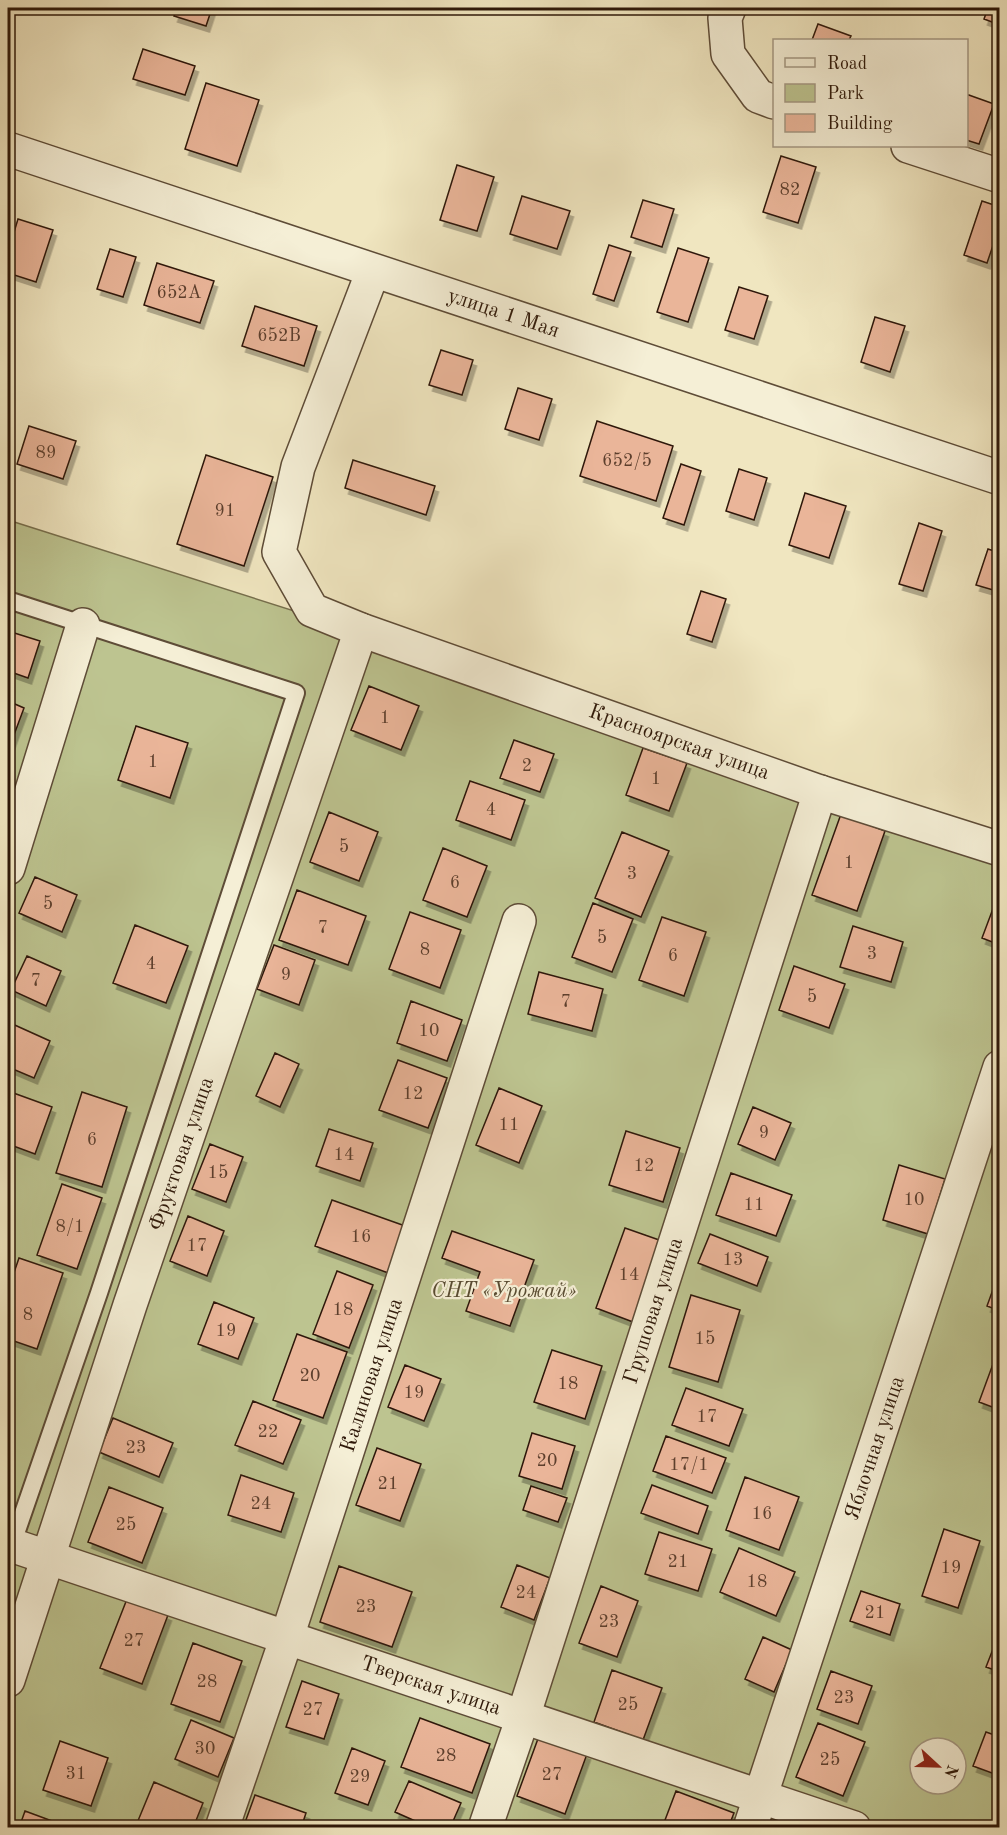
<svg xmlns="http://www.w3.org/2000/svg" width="1007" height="1835" viewBox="0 0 1007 1835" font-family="'Old Standard TT',serif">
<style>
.green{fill:#bdc490;stroke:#766e4c;stroke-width:1.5;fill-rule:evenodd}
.building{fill:#eab599;stroke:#2e1809;stroke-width:1.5;filter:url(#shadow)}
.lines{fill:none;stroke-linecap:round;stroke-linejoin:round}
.service-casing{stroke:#5e4c37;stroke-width:20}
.minor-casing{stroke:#5e4c37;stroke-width:36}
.tertiary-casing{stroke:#5e4c37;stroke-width:36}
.service{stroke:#f5efd6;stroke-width:16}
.minor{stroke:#f5efd6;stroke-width:33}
.tertiary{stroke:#f5efd6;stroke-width:33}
.labels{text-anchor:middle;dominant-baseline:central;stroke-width:4.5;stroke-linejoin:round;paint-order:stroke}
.number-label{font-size:18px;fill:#5d3f2d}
.street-label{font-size:21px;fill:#2e1809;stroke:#f5efd6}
.park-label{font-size:21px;font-style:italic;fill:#594c32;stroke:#f5efd6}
</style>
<defs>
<filter id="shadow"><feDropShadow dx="3.5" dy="6" stdDeviation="0" flood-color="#0004"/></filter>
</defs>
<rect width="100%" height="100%" fill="#f0e6c0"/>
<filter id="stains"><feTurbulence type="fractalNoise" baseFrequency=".00333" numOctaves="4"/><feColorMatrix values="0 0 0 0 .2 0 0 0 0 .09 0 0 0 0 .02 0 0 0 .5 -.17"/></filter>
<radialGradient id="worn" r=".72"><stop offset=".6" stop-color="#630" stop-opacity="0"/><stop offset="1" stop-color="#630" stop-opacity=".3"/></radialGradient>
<path class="green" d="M8,520L999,835V1827H8ZM920,1748H956V1784H920Z"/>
<path class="building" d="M177,8H212L206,26L174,16Z
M988,8H1000V25L984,19Z
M818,24L851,36L849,40H812Z
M143,49L195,66L185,95L133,79Z
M206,83L259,100L237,166L185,149Z
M966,94L994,104L979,144L966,140Z
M781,156L816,167L798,223L763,212Z
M457,165L494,177L477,231L440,220Z
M522,196L570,211L557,249L510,234Z
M643,200L674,209L662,247L631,237Z
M982,201L1000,207V225L987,263L964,255Z
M18,219L53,230L36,282L8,273V252Z
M609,245L631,252L614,301L593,294Z
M678,248L709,258L688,322L657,312Z
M110,249L136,257L123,297L97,289Z
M157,263L214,281L200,323L144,305Z
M739,287L768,296L754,339L725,330Z
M255,306L317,326L304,366L242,346Z
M875,317L905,326L890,372L861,362Z
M441,350L473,360L462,395L429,385Z
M518,388L552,399L539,440L505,429Z
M597,421L673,446L656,501L580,476Z
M29,426L76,441L63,479L17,464Z
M206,455L273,477L244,566L177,544Z
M353,460L435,486L426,515L345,488Z
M681,464L701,471L684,525L663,518Z
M739,469L767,478L754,520L726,511Z
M805,493L846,506L829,558L789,545Z
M919,523L942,531L923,591L899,584Z
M988,549L1000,553V592L976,585Z
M701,591L726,599L712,642L687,634Z
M8,631L40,641L28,678L8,671Z
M369,686L419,706L401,750L351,730Z
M8,701L24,708L8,751Z
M136,726L188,743L170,798L118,780Z
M514,740L554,754L540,792L500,778Z
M643,748L687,763L669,811L626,795Z
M470,781L525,800L511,840L456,820Z
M329,812L378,832L359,881L310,862Z
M841,814L885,831L857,911L812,895Z
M622,832L669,851L641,917L595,898Z
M443,848L487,866L467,917L423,900Z
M35,877L77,895L62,932L19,913Z
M297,890L366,916L348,965L279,940Z
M1000,890V945L982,938Z
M593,903L633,919L612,972L572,957Z
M410,912L461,930L440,988L389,969Z
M662,917L706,932L684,996L639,980Z
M135,925L188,946L166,1003L113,983Z
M853,926L903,942L891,982L840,967Z
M274,945L315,960L299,1005L257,989Z
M27,956L61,971L46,1006L11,990Z
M794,966L845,984L829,1028L779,1010Z
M539,972L603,989L592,1031L528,1014Z
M411,1001L462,1020L447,1061L397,1043Z
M8,1022L50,1041L34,1078L8,1067Z
M275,1053L299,1064L280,1107L256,1096Z
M398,1060L447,1078L428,1128L379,1110Z
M499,1088L542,1106L519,1163L476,1145Z
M8,1091L52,1107L35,1154L8,1144Z
M82,1092L127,1107L102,1187L56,1173Z
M753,1107L791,1123L775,1160L738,1144Z
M329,1129L373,1143L360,1181L316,1166Z
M626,1131L680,1148L663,1202L609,1185Z
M210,1144L243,1157L226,1202L192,1189Z
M899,1165L945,1179L928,1234L883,1220Z
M731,1173L792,1195L776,1236L716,1215Z
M62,1184L102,1198L77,1269L37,1255Z
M332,1200L408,1227L391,1274L315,1246Z
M188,1216L224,1231L207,1276L170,1261Z
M625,1228L662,1241L633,1322L596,1308Z
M452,1231L534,1260L510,1326L466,1311L480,1272L442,1258Z
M710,1234L768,1257L757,1286L698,1263Z
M19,1258L63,1273L37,1349L8,1339V1290Z
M1000,1270V1311L987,1306Z
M337,1271L373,1285L349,1348L313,1334Z
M691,1295L740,1310L718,1382L669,1367Z
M214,1302L254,1318L238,1359L198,1344Z
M297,1334L347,1352L323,1418L273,1400Z
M552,1350L602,1366L585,1419L534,1402Z
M993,1364L1000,1367V1410L979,1402Z
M405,1365L441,1379L424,1421L388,1407Z
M686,1388L743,1409L729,1446L672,1425Z
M253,1401L301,1420L283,1464L235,1445Z
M113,1418L173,1443L159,1477L99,1452Z
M532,1433L575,1446L562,1489L519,1476Z
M666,1436L726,1458L712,1493L653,1471Z
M377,1448L421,1464L400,1521L356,1505Z
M241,1475L294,1493L281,1532L228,1515Z
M745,1477L799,1497L779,1550L726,1530Z
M652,1485L708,1506L698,1534L641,1513Z
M531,1486L567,1498L558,1522L523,1510Z
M109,1487L163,1508L142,1563L88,1542Z
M944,1529L980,1541L958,1608L922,1596Z
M659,1532L712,1549L698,1591L645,1574Z
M739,1548L795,1572L776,1616L720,1592Z
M517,1565L550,1578L534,1620L501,1607Z
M339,1566L412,1592L392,1647L320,1622Z
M601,1586L638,1601L617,1657L579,1643Z
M861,1591L900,1604L890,1635L850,1621Z
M127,1599L168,1615L142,1684L100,1668Z
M1000,1631V1672L986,1667Z
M763,1637L792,1650L774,1692L745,1679Z
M193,1643L242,1661L220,1722L171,1704Z
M612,1670L662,1688L643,1740L594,1722Z
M831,1671L872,1686L858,1724L817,1709Z
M302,1681L339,1694L324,1739L286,1727Z
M420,1718L490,1744L472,1793L401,1767Z
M191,1720L234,1738L218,1777L175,1759Z
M818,1723L865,1742L843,1796L796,1777Z
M986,1732L1000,1737V1776L973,1766Z
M539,1736L587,1754L565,1814L517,1796Z
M60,1741L108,1758L91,1806L43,1790Z
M352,1748L385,1761L368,1805L335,1793Z
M409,1781L461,1803L450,1828H431L395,1812Z
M154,1782L203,1803L193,1828H135Z
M676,1791L734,1813L728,1828H662Z
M255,1795L306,1813L301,1828H243Z
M25,1811L71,1828H19Z
M778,1822L795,1828H776Z"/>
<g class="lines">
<g class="service-casing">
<path id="service" d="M8,600L296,693L99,1293L10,1551"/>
</g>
<g class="minor-casing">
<g id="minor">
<path d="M729,8L725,18L728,54L758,96L774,102"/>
<path d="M908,146L1000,176"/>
<path id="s1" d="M373,271L298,467L279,552L312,610L361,630L820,792L1000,849"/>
<path d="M8,868L83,625"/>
<path id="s2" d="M8,1544L854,1828"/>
<path id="s3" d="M8,1680L130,1305L361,630"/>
<path id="s4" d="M222,1828L287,1637L519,921"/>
<path id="s5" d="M485,1828L523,1717L820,792"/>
<path id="s6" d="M750,1828L1000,1067"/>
</g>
</g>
<g class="tertiary-casing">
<g id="tertiary">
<path id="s7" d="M8,149L1000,478"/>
</g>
</g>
<use href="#service" class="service"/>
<use href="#minor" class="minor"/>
<use href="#tertiary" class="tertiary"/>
</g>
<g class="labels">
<g class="number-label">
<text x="790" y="190">82</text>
<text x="179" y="293">652А</text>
<text x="279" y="336">652В</text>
<text x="46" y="453">89</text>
<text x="627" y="461">652/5</text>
<text x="225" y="511">91</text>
<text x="385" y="718">1</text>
<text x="153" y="762">1</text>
<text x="527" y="766">2</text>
<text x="656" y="779">1</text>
<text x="491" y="810">4</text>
<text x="344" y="847">5</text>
<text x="849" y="863">1</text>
<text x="632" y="874">3</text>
<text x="455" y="883">6</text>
<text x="48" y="904">5</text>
<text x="323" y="928">7</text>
<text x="602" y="938">5</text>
<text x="425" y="950">8</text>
<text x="872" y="954">3</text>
<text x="673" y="956">6</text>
<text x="151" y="964">4</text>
<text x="286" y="975">9</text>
<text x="36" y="981">7</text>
<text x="812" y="997">5</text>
<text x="566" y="1002">7</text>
<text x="429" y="1031">10</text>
<text x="413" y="1094">12</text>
<text x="509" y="1125">11</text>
<text x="764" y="1133">9</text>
<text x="92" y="1140">6</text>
<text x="344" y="1155">14</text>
<text x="644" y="1166">12</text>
<text x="218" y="1173">15</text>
<text x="914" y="1200">10</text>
<text x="754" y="1205">11</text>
<text x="70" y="1227">8/1</text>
<text x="361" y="1237">16</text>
<text x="197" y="1246">17</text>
<text x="733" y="1260">13</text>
<text x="629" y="1275">14</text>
<text x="343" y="1310">18</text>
<text x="28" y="1315">8</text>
<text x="226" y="1331">19</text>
<text x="705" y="1339">15</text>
<text x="310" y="1376">20</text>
<text x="568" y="1384">18</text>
<text x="414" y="1393">19</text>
<text x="707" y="1417">17</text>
<text x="268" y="1432">22</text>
<text x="136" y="1448">23</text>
<text x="547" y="1461">20</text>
<text x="689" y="1465">17/1</text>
<text x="388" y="1484">21</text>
<text x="261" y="1504">24</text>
<text x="762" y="1514">16</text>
<text x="126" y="1525">25</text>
<text x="678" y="1562">21</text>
<text x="951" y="1568">19</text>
<text x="757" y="1582">18</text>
<text x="526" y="1593">24</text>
<text x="366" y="1607">23</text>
<text x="875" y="1613">21</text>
<text x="609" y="1622">23</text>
<text x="134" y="1641">27</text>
<text x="207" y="1682">28</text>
<text x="844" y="1698">23</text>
<text x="628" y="1705">25</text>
<text x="313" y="1710">27</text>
<text x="205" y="1749">30</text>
<text x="446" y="1756">28</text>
<text x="830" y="1760">25</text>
<text x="76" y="1774">31</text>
<text x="552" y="1775">27</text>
<text x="360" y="1777">29</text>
</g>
<g class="street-label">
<text stroke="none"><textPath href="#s7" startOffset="522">улица 1 Мая</textPath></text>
<text stroke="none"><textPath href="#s1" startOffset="754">Красноярская улица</textPath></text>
<text stroke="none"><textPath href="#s3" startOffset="554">Фруктовая улица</textPath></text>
<text stroke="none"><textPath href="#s5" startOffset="544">Грушовая улица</textPath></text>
<text stroke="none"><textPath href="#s4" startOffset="477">Калиновая улица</textPath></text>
<text stroke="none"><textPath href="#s6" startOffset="400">Яблочная улица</textPath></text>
<text stroke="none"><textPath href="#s2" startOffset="446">Тверская улица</textPath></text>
</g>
<g class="park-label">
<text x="504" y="1291">СНТ «Урожай»</text>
</g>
</g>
<rect width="1007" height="1835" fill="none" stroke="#f0e6c0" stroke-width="30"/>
<rect x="9" y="9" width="989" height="1817" fill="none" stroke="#2e1809" stroke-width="3"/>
<rect x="15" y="15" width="977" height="1805" fill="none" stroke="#2e1809" stroke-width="1.5"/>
<rect x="773" y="39" width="195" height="108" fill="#f5efd6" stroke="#a59984" stroke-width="1.5"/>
<rect x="785" y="58" width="30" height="9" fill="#f5efd6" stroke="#a59984" stroke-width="1.5"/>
<text x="827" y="69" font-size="18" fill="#2e1809">Road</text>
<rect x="785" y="84" width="30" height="18" fill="#bdc490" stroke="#a59984" stroke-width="1.5"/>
<text x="827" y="99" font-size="18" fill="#2e1809">Park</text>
<rect x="785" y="114" width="30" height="18" fill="#eab599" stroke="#a59984" stroke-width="1.5"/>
<text x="827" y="129" font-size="18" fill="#2e1809">Building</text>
<g transform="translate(938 1766) rotate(112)"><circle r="28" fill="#f5efd6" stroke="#a59984" stroke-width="1.5"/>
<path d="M0-4.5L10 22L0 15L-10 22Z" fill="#8f2418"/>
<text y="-9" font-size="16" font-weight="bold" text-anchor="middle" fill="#2e1809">N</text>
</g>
<rect width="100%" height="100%" filter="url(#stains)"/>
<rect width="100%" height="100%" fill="url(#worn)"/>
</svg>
